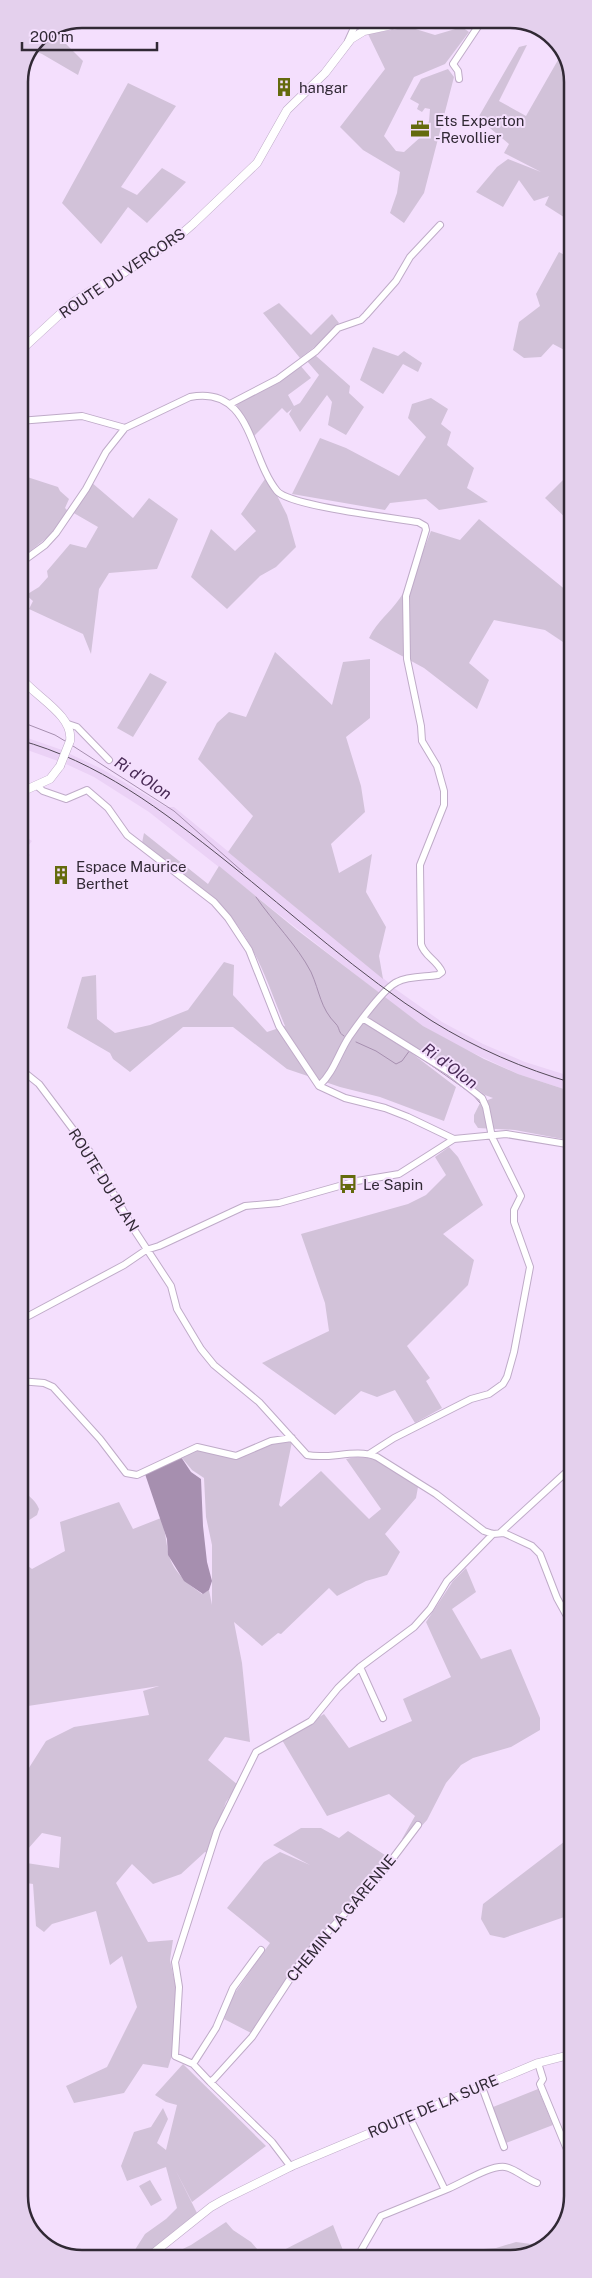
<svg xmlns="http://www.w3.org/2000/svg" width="592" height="2278" viewBox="0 0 592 2278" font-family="'Public Sans',sans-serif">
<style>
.built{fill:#ebd2f6}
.green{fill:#d2c2d9}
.water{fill:#a68faf}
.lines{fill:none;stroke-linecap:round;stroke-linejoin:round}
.stream{stroke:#a68faf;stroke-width:1}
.minor-casing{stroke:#bfabc8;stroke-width:8}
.major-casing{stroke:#bfabc8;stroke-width:9}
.minor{stroke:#fff;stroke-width:6}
.major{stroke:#fff;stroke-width:8}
.rail{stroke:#544a59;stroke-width:1}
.major-bridge-casing{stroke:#bfabc8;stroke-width:9;stroke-linecap:butt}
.major-bridge{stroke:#fff;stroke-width:8}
.labels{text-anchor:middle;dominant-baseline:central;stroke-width:4;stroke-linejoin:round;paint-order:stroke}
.poi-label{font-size:15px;fill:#312935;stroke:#f4dffd;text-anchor:start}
.street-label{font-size:15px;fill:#312935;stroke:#f4dffd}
.water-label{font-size:16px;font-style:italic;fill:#492a56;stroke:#f4dffd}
.rim{fill:none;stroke:#312935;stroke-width:2.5}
</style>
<rect width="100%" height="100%" fill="#f4dffd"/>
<path class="built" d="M19,735L62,750L58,761L19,747Z
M70,754L102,769L166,807H174L389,983L380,994L149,812L94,777L66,764Z
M19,832L32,841L25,850L30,855L25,861L19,857Z
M394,988L442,1022L483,1044L525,1062L573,1077V1092L518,1074L452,1043L423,1026L385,998Z"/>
<path class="green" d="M67,25L64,42L83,61L78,75L42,54L32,50L37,37Z
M409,27L435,35L462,27L469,32L445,64L414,77L384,136L396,151L404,152L424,134L429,121L430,109L425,108L422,112L417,109L419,104L410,99L421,79L448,69L454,77L424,193L404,223L390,213L397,193L400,172L363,150L340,127L385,69L368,34Z
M527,45L499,101L526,116L562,53C573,63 577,87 570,100L572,101V227L570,221L545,205L549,196L534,201L519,180L503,207L476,192L497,167L508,159L541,172L504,153L509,144L478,118L519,47Z
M128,83L176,106L121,187L137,195L162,168L186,182L147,223L128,207L101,244L62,203Z
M559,252L572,259V354L553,344L541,357L524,358L513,350L519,322L540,306L536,294Z
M279,303L311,335L332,314L339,323L317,345L300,358L263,313Z
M373,347L398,356L404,351L422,363L418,372L403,364L383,394L360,380Z
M315,355L350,386L349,393L364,407L346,435L328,425L332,402L327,395L300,432L289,414L292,409L287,413L282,408L253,437L236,404L299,364L311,378L288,395L294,406L300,403L319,375L307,361Z
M431,398L448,409L441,424L451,432L447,445L474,468L467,488L488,502L439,510L426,499L390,503L385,510L292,494L320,438L346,448L399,476L426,437L408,418L412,404Z
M572,471V524L545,498Z
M21,475L58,487L60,491L69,499L65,508L68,511L54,532L19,560V481Z
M267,476L287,515L296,547L276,567L260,576L227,609L191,577L211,529L235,551L256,531L241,514Z
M91,482L133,518L149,498L178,519L157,569L109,573L99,589L91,654L83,634L29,609L33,601L26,595L39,587L48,577L47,571L70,544L86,548L98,527L72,512Z
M479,519L567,591L563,618L572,623V648L545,630L494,620L469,663L489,680L477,709L424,668L369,638C378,620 389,614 400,598C414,578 422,553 431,531L460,540Z
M275,652L332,705L343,662L370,659V718L346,737L361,786L365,812L331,844L339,873L372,854L366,892L386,927L379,956L383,979L228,852L253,816L198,759L217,723L229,712L246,717Z
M150,673L167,682L133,737L117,728Z
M144,833L208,884L219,866L297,930L423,1026L484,1059L518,1074L573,1092V1141L515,1130L478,1128L474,1122V1115L480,1103L493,1098L485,1095L459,1075L381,1026L371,1022L456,1087L444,1121L380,1097L340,1087L287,1069L233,1027H183L130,1072L113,1059L110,1053L67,1028L82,977L96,975L97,1019L115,1033L150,1025L188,1010L224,962L234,965L233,995L267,1032L285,1026C270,990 257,947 230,916C206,888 171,866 142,843Z
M449,1147L458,1157L483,1205L443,1234L474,1260L468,1285L407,1346L430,1378L426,1381L442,1408L415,1423L395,1390L377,1397L361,1391L335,1415L262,1363L329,1331L325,1303L301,1234L408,1204L426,1195L446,1175L435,1157Z
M292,1442L279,1505L281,1507L321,1471L369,1519L381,1509L346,1459C376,1451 394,1471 418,1487L416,1498L385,1534L400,1552L387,1575L366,1581L337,1596L329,1588L281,1634L278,1633L262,1646L234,1622L242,1663L250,1742L225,1737L208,1760L238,1785L226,1802L208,1853L205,1852L181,1874L153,1884L132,1864L116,1883L148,1942L173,1940L170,1960L177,1993L172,2055L168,2068L143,2064L124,2093L74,2103L66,2086L107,2067L137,2007L122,1956L110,1965L96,1911L52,1924L44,1932L36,1926L33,1884L20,1882V1862L59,1868L61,1837L42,1833L27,1850L20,1848V1782L46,1741L74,1727L149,1715L143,1691L159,1686L28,1706L20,1713V1572L28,1566L32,1569L65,1551L60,1522L119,1502L133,1529L161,1518C165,1529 166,1541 168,1552C172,1571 188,1584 202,1594L209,1590L212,1605V1545L206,1517L204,1478L192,1470L182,1458L197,1450L232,1458L273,1443Z
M20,1485C25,1495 35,1498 39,1509L37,1515L20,1526Z
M466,1568L476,1592L452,1609L481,1659L511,1649L540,1718V1730L511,1747L473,1758L461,1765L446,1783L427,1820L408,1841L402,1839L415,1816L389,1794L327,1816L282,1740L324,1714L349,1748L412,1721L403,1699L451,1677L426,1622L453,1581Z
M301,1828H321L339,1838L348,1831L391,1859L335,1918L274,1996L253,2034L224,2019L232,1997L270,1943L227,1908L264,1862L280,1852L310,1865L273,1845Z
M573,1835V1914L504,1938L490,1935L481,1919L483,1904Z
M183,2064L266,2146L192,2202L176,2171L197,2213L146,2259H133L131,2256L145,2234L166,2219L177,2208L166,2167L127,2181L121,2166L134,2132L151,2127L163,2108L168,2119L157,2143L166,2150L177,2105L166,2102L155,2095Z
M538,2089L553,2125L506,2143L493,2107Z
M150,2180L162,2200L151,2206L139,2186Z
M226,2222L233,2230L251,2242L266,2259H162L191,2245Z
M333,2225L346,2258L266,2259Z
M557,2238L523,2258H441L459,2251L496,2248L516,2242L531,2244Z"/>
<path class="water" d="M181,1457L191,1472L201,1479L203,1526L207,1562L212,1581L209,1590L203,1594L184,1581L168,1555L167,1539L145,1474Z"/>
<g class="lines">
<path class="stream" d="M19,721L55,735L65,741
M73,746L174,811L243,872
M256,897C273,922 297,945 311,972C320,992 320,1008 336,1024C340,1028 338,1033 344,1036
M356,1042L376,1051L396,1064L402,1061L410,1050
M421,1058L465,1089
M474,1096L480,1103"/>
<g class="minor-casing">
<path id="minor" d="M446,19H470
M543,31L560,46
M348,41L358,19
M459,79L458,71L453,64L483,19
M230,404L278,379L316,351L338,328L361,320L366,315L396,281L410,257L440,225
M19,421L82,416L125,428L190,397C252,385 249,457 277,491C289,506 394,518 418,522L425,526L426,530L406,596L407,659L421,726L422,741L437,766L444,791V805L420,865L421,944C424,956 437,960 442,972L438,975C426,977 408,976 397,982C384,988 358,1024 349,1037C338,1054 334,1072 319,1086
M19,564L45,545L56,533L86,489L106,452L125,428
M68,724L77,727L109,760
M37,786L43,791L66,799L87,790L108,808L127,835L214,902L228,918L249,950L279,1026L319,1086L345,1098L385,1108L408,1117L454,1139
M364,1019L449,1072L482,1098L486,1107L492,1137L521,1196L514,1210V1222L530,1267L514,1352L507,1377L503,1384L489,1394L471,1399L394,1438L369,1454
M19,1068L39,1084L90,1152L133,1228L171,1286L177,1309L201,1349L214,1365L259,1402L307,1455C330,1460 355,1448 377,1457L436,1494L484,1531L493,1534L504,1533L532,1546L540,1554L557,1598L573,1627
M19,1321L124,1265L146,1250L159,1246L232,1212L245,1206L279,1203L357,1181L399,1174L454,1139L506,1134L573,1145
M19,1381L44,1383L53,1387L100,1439L126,1473L137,1475L197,1447L236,1456L271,1441L292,1438
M500,1533L573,1466
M360,1667L383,1718
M418,1825L381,1874L303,1959L252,2037L214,2079L210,2082L193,2064L175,2056L179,1987L175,1962L217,1831L256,1752L311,1721L338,1688L360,1667L414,1627L430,1609L447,1581L493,1534
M538,2063L543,2079L540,2084L573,2164
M193,2064L216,2028L233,1988L261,1950
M210,2082L272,2142L291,2167
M482,2087L504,2147
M409,2116L445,2190C461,2184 489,2165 505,2167C514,2168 526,2179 537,2183
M372,2258L359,2254L381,2216L445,2190"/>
</g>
<g class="major-casing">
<path id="major" d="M19,352L72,303L92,290L119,276L177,238L193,224L257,163L287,110L325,73L351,39L364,31L392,25L403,19
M19,676C34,696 74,715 70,741
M19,793L50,779L60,766
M146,2259L211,2207L225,2199L294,2165L538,2063L573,2054"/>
</g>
<use href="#minor" class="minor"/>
<use href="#major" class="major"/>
<path class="rail" d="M19,740C98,761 163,811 226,861C294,915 359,975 432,1021C475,1048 524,1069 573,1083"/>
<g class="major-bridge-casing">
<path id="major-bridge" d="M60,766L70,741"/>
</g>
<use href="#major-bridge" class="major-bridge"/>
</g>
<defs>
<g id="building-bare" transform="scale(1.5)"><path d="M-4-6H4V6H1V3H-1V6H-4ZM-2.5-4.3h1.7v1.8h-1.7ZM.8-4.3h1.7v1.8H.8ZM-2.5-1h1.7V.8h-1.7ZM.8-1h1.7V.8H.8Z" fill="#646a0d" stroke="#f4dffd" stroke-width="2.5" paint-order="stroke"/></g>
<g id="office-bare" transform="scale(1.5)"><path d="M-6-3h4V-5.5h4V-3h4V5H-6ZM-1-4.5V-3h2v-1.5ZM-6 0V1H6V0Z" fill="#646a0d" stroke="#f4dffd" stroke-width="2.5" paint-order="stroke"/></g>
<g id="bus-bare" transform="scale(1.5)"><path d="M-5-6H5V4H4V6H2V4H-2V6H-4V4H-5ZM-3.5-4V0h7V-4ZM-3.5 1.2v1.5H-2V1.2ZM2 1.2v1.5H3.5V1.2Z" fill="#646a0d" stroke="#f4dffd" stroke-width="2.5" paint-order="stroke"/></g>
</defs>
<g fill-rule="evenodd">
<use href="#building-bare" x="284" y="87"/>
<use href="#office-bare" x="420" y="129"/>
<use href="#building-bare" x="61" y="875"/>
<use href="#bus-bare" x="348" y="1184"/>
</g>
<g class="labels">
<g class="poi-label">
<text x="299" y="87">hangar</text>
<text x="435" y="120">Ets Experton<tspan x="435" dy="17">-Revollier</tspan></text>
<text x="76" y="866">Espace Maurice<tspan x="76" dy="17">Berthet</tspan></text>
<text x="363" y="1184">Le Sapin</text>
</g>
<g class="street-label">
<text transform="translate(122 273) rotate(-34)">ROUTE DU VERCORS</text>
<text transform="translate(104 1180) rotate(58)">ROUTE DU PLAN</text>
<text transform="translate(341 1918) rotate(-50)">CHEMIN LA GARENNE</text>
<text transform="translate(433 2106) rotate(-23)">ROUTE DE LA SURE</text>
</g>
<g class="water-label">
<text transform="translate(143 778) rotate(33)">Ri d'Olon</text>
<text transform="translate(450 1066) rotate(37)">Ri d'Olon</text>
</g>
</g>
<path d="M0 0H592V2278H0ZM82 28H510A54 54 0 0 1 564 82V2196A54 54 0 0 1 510 2250H82A54 54 0 0 1 28 2196V82A54 54 0 0 1 82 28Z" fill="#e4d0ed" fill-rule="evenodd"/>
<path class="rim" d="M82 28H510A54 54 0 0 1 564 82V2196A54 54 0 0 1 510 2250H82A54 54 0 0 1 28 2196V82A54 54 0 0 1 82 28Z"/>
<path d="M22 42v8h135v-8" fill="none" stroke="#312935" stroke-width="2.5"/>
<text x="30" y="42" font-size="15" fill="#312935" stroke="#f4dffd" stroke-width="4" paint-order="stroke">200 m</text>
</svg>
